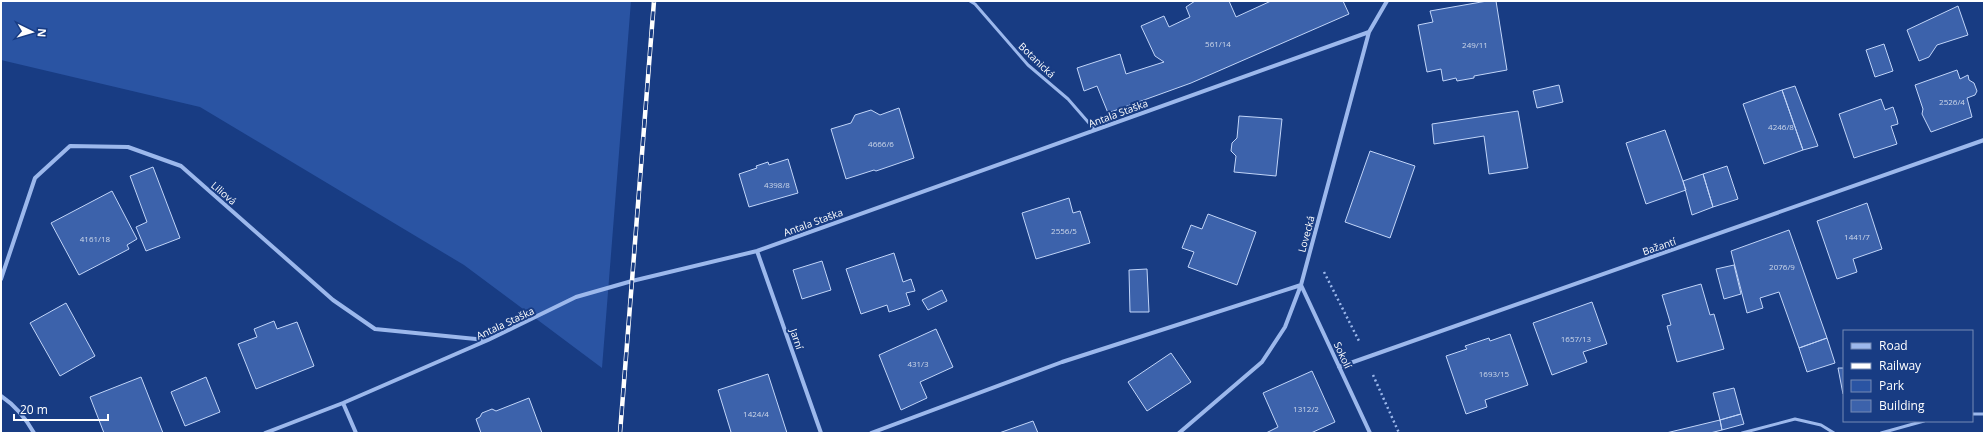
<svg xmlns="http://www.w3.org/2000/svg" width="1985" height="434" viewBox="0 0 1985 434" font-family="'Open Sans',sans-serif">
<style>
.green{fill:#2a54a3}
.building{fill:#3c62ab;stroke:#c1d5f9}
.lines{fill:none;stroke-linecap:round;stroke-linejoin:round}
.path{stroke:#9cb8ec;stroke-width:2.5;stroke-dasharray:2 3;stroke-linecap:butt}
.lane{stroke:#9cb8ec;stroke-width:3}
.street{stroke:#9cb8ec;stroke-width:4}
.rail-casing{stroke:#fff;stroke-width:4.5}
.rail{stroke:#183c83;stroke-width:3;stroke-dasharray:9;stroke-linecap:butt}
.labels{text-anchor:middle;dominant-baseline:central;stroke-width:4;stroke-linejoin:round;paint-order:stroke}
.number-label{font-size:8px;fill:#ced8ea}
.street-label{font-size:10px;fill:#fff;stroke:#183c83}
</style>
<rect width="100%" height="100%" fill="#183c83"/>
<path class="green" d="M1,1H631L602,368L464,265L200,107L1,60Z"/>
<path class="building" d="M1195,1H1229L1236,17L1271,1H1343L1349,14L1191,83L1108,113L1097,86L1084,91L1077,68L1120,54L1126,74L1164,62L1155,56L1141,26L1164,16L1169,27L1190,17L1186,7Z
M1487,1H1496L1507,70L1474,76V78L1457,81L1456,78L1443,81L1441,69L1427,72L1418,25L1433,22L1430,11Z
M1958,6L1968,35L1937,45L1929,57L1919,61L1907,30Z
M1884,44L1893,71L1875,77L1866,50Z
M1957,70L1960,79L1968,75L1969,80L1974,83L1977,91L1975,95L1967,98L1972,117L1931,132L1922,114L1923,109L1915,85Z
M1559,85L1563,102L1537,108L1533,91Z
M1795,86L1818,146L1803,150L1782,90Z
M1782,90L1803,150L1764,164L1743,104Z
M1881,99L1885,110L1893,107L1897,119L1898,124L1891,126L1897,144L1854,158L1839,114Z
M899,108L914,158L876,171L874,170L846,179L831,129L851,123L855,115L871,110L880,115Z
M1518,111L1528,168L1489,174L1484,136L1434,144L1432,124Z
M1239,116L1282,119L1276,176L1234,172L1236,156L1231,151L1232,143L1237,138Z
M1665,130L1686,190L1646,204L1626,143Z
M1370,151L1415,166L1390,238L1345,222Z
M788,159L798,193L749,207L739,174L757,168L756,166L768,162L769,165Z
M1727,166L1738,199L1713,207L1703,174Z
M153,167L180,238L146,251L136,227L147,222L130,176Z
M1703,174L1713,207L1692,215L1683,181Z
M112,191L137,239L127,245L129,249L79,275L51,223Z
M1069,198L1073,213L1080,211L1090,243L1036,259L1022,213Z
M1867,203L1882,249L1853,259L1857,272L1837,279L1817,221Z
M1208,214L1256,232L1237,285L1188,267L1194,252L1182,248L1191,225L1202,229Z
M1789,230L1827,338L1799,348L1779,292L1760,298L1763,308L1747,313L1731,251Z
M894,253L903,282L911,279L915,291L906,293L910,305L889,312L887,305L861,314L846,269Z
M822,261L831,290L802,299L793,270Z
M1734,265L1741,294L1724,299L1716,269Z
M1147,269L1149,312H1130L1129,270Z
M1701,284L1710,315L1714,314L1724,349L1677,362L1667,326L1671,325L1662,295Z
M942,290L947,301L928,310L922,300Z
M1592,302L1607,344L1583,352L1587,362L1552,375L1533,323Z
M66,303L95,356L60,376L30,323Z
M274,321L277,329L297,322L314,366L256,389L238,344L257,337L254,329Z
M936,329L953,367L920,382L927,398L901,410L879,355Z
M1510,334L1528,385L1485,400L1487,407L1466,414L1446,356L1467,349L1465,346L1489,338L1490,341Z
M1827,338L1835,363L1807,372L1799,348Z
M1171,353L1191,382L1147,411L1128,382Z
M1838,368H1844V394H1843Z
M1312,371L1335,422L1311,433H1266L1278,427L1263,393Z
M768,374L787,433H728L731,432L718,390Z
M141,377L163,433H104L90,397Z
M206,377L220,412L185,426L171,392Z
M1734,388L1741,414L1720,420L1713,393Z
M529,398L542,433H481L476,419L480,417L482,413L492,409L496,411Z
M1741,414L1744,424L1722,430L1720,420Z
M1720,420L1722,430L1710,433H1666Z
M1033,421L1038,433H999Z"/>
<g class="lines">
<path class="path" d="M1324,272L1359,341
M1373,375L1399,433"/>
<path class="lane" d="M970,1L975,4L1028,65L1068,99L1095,130
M1972,414H1984
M1742,433L1795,419L1821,425L1834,433
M1881,433L1924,421"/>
<path class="street" d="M757,251L821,433
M1,279L35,178L70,146L128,147L181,166L333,300L375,329L486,340
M1301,285L1370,433
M1339,367L1984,140
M1,396C16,406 25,417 34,433
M343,403L356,433
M265,433L343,403L488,340L576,297L632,281L757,251L1369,32
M871,433L1062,362L1301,285
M1179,433L1262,362L1285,327L1301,285L1369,32L1387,1"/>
<g class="rail-casing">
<path id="rail" d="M620,433L654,1"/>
</g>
<use href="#rail" class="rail"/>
</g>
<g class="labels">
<g class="number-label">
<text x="1218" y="43">561/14</text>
<text x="1475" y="44">249/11</text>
<text x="1952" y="101">2526/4</text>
<text x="1781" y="126">4246/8</text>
<text x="881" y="143">4666/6</text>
<text x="777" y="184">4398/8</text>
<text x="1064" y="230">2556/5</text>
<text x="1857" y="236">1441/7</text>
<text x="95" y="238">4161/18</text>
<text x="1782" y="266">2076/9</text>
<text x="1576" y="338">1657/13</text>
<text x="918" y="363">431/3</text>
<text x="1494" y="373">1693/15</text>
<text x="1306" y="408">1312/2</text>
<text x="756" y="413">1424/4</text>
</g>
<g class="street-label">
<text transform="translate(1037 60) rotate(44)">Botanická</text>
<text transform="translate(1118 113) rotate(-20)">Antala Staška</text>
<text transform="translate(224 193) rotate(41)">Liliová</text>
<text transform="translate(813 222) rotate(-20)">Antala Staška</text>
<text transform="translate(1306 234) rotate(-75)">Lovecká</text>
<text transform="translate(1659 246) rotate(-19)">Bažantí</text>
<text transform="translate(505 323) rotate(-25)">Antala Staška</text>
<text transform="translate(797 339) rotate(71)">Jarní</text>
<text transform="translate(1343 355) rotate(65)">Sokolí</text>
</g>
</g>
<rect width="1985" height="434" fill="none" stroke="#ffffff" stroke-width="4"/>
<rect x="1843" y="330" width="130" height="92" fill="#183c83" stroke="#748ab5"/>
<rect x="1851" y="343" width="20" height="6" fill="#9cb8ec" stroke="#748ab5"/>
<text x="1879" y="350" font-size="12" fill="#ffffff">Road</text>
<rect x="1851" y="363" width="20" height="6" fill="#ffffff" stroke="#748ab5"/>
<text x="1879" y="370" font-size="12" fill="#ffffff">Railway</text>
<rect x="1851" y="380" width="20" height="12" fill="#2a54a3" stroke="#748ab5"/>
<text x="1879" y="390" font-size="12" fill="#ffffff">Park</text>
<rect x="1851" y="400" width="20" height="12" fill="#3c62ab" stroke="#748ab5"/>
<text x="1879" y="410" font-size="12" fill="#ffffff">Building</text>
<g transform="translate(32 32) rotate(95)" stroke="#183c83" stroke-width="3" paint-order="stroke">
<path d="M0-3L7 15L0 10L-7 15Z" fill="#ffffff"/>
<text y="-6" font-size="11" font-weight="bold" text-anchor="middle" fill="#ffffff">N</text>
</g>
<path d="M14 414v6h94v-6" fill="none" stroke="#ffffff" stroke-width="2"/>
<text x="20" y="414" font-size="12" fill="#ffffff" stroke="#183c83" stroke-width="3" paint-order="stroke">20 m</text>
</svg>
